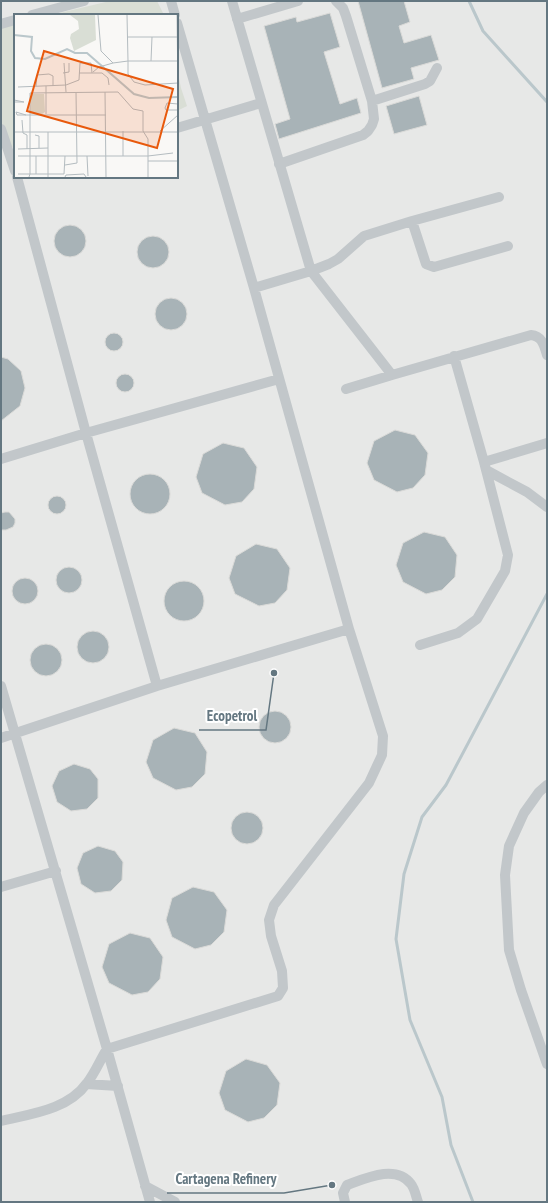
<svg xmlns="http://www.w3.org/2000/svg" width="548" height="1203" viewBox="0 0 548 1203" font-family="'PT Sans Narrow',sans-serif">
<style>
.built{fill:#e7e8e7;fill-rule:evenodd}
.green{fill:#d9ded5}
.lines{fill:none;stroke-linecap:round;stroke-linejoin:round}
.stream{stroke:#bac7cb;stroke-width:3}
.building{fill:#a8b3b7;stroke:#dadad8}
.minor{stroke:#c2c7ca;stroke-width:10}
.inset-river{fill:none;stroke:#bac7cb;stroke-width:2}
.inset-road{fill:none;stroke:#b4bcc0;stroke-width:1}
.view{fill:#e8590c;fill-opacity:0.15;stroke:#e8590c;stroke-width:2}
.inset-edge{fill:none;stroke:#647781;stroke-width:2}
.leader{fill:none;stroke:#647781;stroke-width:1.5}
.callout-dot{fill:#647781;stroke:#fff;stroke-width:1.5}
.callout-label{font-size:15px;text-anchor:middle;font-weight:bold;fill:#647781;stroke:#fff;stroke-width:4;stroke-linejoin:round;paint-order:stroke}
</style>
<rect width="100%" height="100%" fill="#f9f8f6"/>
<path class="built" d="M1,1H547V1202H1ZM15,15H177V177H15Z"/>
<path class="green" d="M110,1H157L164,15H51Z
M15,24V149L5,142L1,122V27Z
M177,69L181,88L187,106L177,111Z"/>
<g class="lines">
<path class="stream" d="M469,1L483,31L547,102
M473,1202L451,1145L442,1097L410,1020L396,939L404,874L422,817L446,785L547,594"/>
</g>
<path class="building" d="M358,1H404L410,22L399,26L404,43L431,35L439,60L411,68L414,79L382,88Z
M330,13L340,47L324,52L340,104L357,98L361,113L279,139L275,124L290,119L264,26L296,17L297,22Z
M419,96L427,125L394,134L386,106Z
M54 241a16 16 0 1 1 32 0a16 16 0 1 1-32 0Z
M137 252a16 16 0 1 1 32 0a16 16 0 1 1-32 0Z
M155 314a16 16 0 1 1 32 0a16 16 0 1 1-32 0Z
M105 342a9 9 0 1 1 18 0a9 9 0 1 1-18 0Z
M1,357L8,359L21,371L25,388L20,406L1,421Z
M116 383a9 9 0 1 1 18 0a9 9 0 1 1-18 0Z
M395,430L415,435L428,453L425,475L413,488L397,492L374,480L367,463L374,441Z
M223,443L244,448L257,467L254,489L242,502L225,505L202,493L196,477L203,454Z
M130 494a20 20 0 1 1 40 0a20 20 0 1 1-40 0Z
M48 505a9 9 0 1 1 18 0a9 9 0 1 1-18 0Z
M5,512H9L15,519V523L13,527L6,530H1V513Z
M424,532L445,537L457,555L455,577L442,590L426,594L403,582L396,565L403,543Z
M256,544L277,549L290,568L287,590L275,603L259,606L235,594L229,578L236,556Z
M56 580a13 13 0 1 1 26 0a13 13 0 1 1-26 0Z
M12 591a13 13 0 1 1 26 0a13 13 0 1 1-26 0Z
M164 601a20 20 0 1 1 40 0a20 20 0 1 1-40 0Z
M77 647a16 16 0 1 1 32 0a16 16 0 1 1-32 0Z
M30 660a16 16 0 1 1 32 0a16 16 0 1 1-32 0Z
M259 727a16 16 0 1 1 32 0a16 16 0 1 1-32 0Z
M174,728L195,733L207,752L205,774L192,787L176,790L153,778L146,762L153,740Z
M74,764L90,769L98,779V798L87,809L71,811L57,802L52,786L59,771Z
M231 828a16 16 0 1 1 32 0a16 16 0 1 1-32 0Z
M98,846L115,851L123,862L122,880L111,891L95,893L81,884L77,868L83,853Z
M193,887L214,892L227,910L224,932L211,945L195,949L172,937L166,920L172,898Z
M130,933L150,938L163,957L160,979L148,992L132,995L109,983L102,967L109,944Z
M246,1059L267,1065L280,1083L277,1105L264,1118L248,1122L225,1110L219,1093L226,1071Z"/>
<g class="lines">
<path class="minor" d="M171,1L175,15
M232,1L311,271L392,375L531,335C542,336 544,345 547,355
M32,15L84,1
M237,19L298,1
M1,24L15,20
M372,101L425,84L430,81L437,68
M177,128L261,103
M1,129L15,171
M279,164L363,135L368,131L372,125L374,119L372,101L346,16L343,8L336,1
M17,177L86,433L157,686
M412,221L426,264L434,267L508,246
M254,288L311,271L329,264L338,259L364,236L412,221L499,197
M346,389L392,375
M1,459L86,433L279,379
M484,462L547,443
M486,470L527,492L547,507
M420,645L458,633L477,619L505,571L508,555L484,462L454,356
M1,686L107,1049L150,1202
M1,738L157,686L349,629
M547,785L539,792L524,813L509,846L505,875L509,950L521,990L547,1064
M1,887L56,871
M86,1084L118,1086
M1,1121C30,1114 68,1110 87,1083C95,1073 100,1060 107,1049L278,996L283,988L282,971L271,936L269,920L274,905L369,783L382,755L383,736L349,629L254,288L177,23
M145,1186L175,1202
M345,1202L343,1193L347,1185C366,1178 396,1164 411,1184C415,1189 416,1197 418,1202"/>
</g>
<g transform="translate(14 14)">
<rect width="164" height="164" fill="#f9f8f6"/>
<path d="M56,1H81L82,26L60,37L56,24L57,20L65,15L64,7ZM17,80H30L31,98L28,100H16Z" fill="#d9ded5"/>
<path class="inset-river" d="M0,21L18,23L17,37L21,44L31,45L53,35L61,39H73L120,80L135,84L164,83"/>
<path class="inset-road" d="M84,1L87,37L99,49L114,47V60L120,68L131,71L164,69M113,1L114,47H164M163,1L164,79M114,23H164M137,47L138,23M50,49L52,78M79,58L85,53L99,49M49,59L55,58V49M65,59H88L94,64L95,71M22,72L23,61L35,60L39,62V72M4,73L52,71L65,66L66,49H77L78,59M91,78L92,163M0,86L10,88H0M164,90L153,89L151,94L152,96H164M32,100V72M3,101H92M3,101L2,98L12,101M8,106L9,119L13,121V135M109,117V142M146,117L164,101M0,118H164M21,121L25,122V134M4,135L34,134M4,142H134L159,139M22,142V160M51,142L50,160H16V79L104,78L119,95L129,97V117L134,125V163M73,142L74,162M134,147H164M51,151L63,149L62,78M4,160H16L15,163M34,163V118M51,163L52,161L70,160L72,163"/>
<path class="view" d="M30,37L159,75L143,134L13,97Z"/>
<rect width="164" height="164" class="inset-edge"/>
</g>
<path class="leader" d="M274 673L266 730H199M332 1185L284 1193H167"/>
<g class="callout-dot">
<circle cx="274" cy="673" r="4"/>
<circle cx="332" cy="1185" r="4"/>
</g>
<g class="callout-label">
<text x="232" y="721">Ecopetrol</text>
<text x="226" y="1184">Cartagena Refinery</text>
</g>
<rect width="548" height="1203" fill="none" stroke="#647781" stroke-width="4"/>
</svg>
